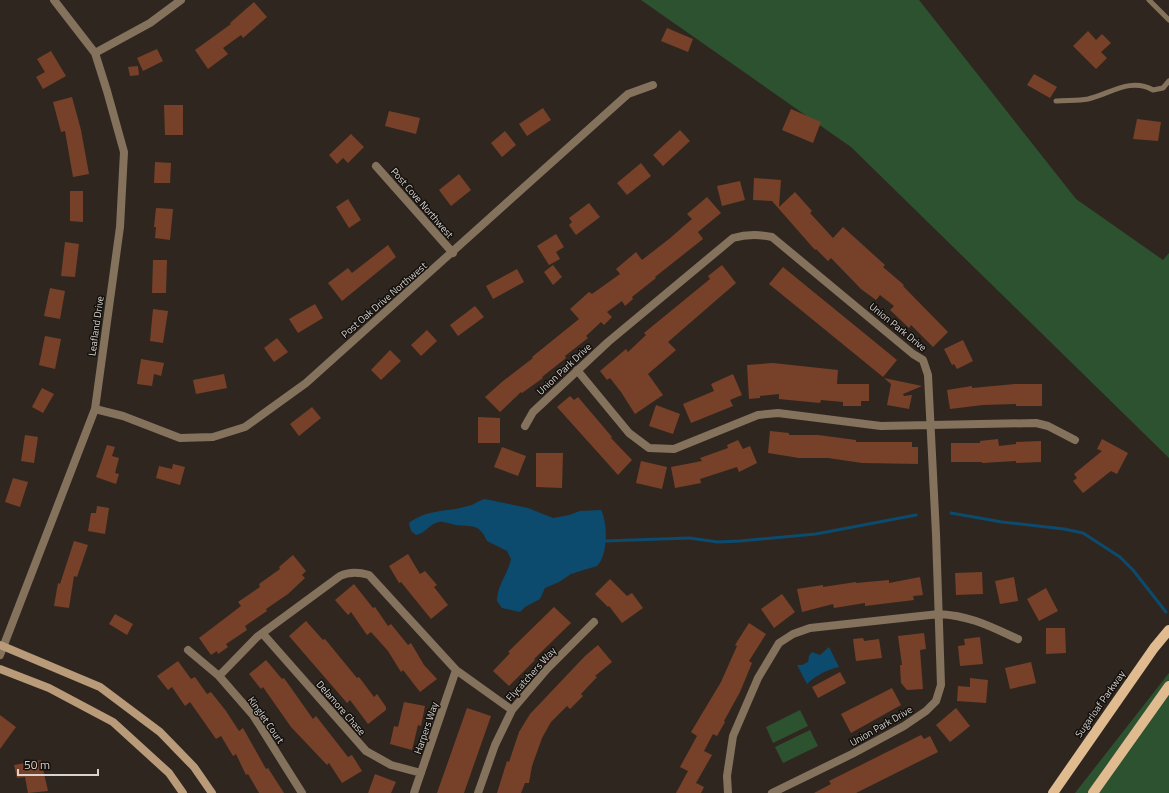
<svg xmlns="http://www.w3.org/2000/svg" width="1169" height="793" viewBox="0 0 1169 793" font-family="'Titillium Web',sans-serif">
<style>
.green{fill:#2d5230}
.water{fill:#0c4a6e}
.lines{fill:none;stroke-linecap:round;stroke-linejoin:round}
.stream{stroke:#0c4a6e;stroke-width:3}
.building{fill:#774029}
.service{stroke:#84725d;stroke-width:5}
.minor{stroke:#84725d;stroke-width:8}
.secondary{stroke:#b99b7a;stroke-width:8}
.primary{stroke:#e1bb90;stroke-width:10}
.labels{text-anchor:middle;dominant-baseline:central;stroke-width:3;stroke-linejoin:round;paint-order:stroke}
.street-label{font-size:10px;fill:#d8d3ce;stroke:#14100d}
</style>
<rect width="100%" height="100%" fill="#2f271f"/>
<path class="green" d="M641,0H919L1076,199L1163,260L1169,253V458L851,147Z
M1169,673V793H1075Z
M800,710L808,726L773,743L766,727Z
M810,730L818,746L783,763L775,747Z"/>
<path class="water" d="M485,499L528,508L553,518L569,515L580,511L601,510C608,523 608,556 597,566L571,574L559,582L545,588L540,599L525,607L520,612L502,608L497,601C497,585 508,574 511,559L507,551L487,541C479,523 473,527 455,525C450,524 444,521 439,522C429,524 426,533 416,535L411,531L409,523C427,509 448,512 468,506C474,505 479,500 485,499Z
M829,647L839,667C828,669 815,676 807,684L797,665H802L808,662L809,656L812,652L820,655Z"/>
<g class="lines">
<path class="stream" d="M951,513L1002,522L1064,529L1083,533L1120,557L1133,570L1166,612
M605,541L689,538L718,542L740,541L816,534L916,515"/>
</g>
<path class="building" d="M254,2L267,17L243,38L241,35L223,48L228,54L208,69L195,50L231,24L230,23Z
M667,28L693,39L688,52L661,41Z
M1088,31L1096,40L1102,34L1111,43L1101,52L1107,58L1096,69L1073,46Z
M157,49L163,61L143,71L137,58Z
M51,51L66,76L43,89L36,77L45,72L37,59Z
M138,66L139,75L130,76L128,67Z
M1034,74L1057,87L1050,98L1027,85Z
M72,97L81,130L89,174L73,177L65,131L61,132L53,102Z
M164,105H183V135H165Z
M543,108L551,120L527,136L519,124Z
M791,109L821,122L813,143L782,130Z
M389,111L420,118L416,134L385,126Z
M1137,119L1161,122L1158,141L1133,139Z
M680,130L690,141L663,166L653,155Z
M505,131L516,145L502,157L491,143Z
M351,134L364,147L348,163L343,158L337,164L329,155Z
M155,162L171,163L170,183H154Z
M641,163L651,176L627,195L617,183Z
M459,174L471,190L451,206L439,190Z
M754,178L781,180L779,207L795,192L812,211L810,213L833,238L843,227L885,265L883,267L904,285L903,286L948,332L933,347L911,325L909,328L890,310L894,306L880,295L876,300L861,289L831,258L828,261L816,249L815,250L772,201L753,200Z
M740,181L745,200L722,206L717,186Z
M70,191H83V222L70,221Z
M707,197L721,213L698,232L703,239L655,277L656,278L632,297L633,299L625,306L622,301L607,312L612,317L604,325L601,322L586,336L588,338L565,356L566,358L542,377L543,378L522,393L521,392L500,412L485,397L503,381L533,358L532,357L579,319L570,309L589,292L592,294L620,274L616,269L636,252L642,260L669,239L692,219L687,214Z
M348,199L361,220L349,228L336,207Z
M589,203L600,217L576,235L569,225L572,222L569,218Z
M156,208L173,209L170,240L155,238L156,227H154Z
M556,234L564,247L556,252L560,259L549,265L537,246Z
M65,242L79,244L75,277L61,276Z
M388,245L396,257L342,301L328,283L348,268L352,273Z
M153,260H167L166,293H152Z
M553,265L562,277L553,285L544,272Z
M722,265L736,283L668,342L676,350L648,374L663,395L635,414L621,392L610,378L607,380L600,371L626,349L628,352L646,335L644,333L710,279L708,276Z
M783,267L897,360L883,377L769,284Z
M517,269L524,282L493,299L486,286Z
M50,288L65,291L60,319L44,316Z
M315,304L323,318L298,333L289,319Z
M475,306L484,317L458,336L450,325Z
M153,309L168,311L163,343L150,341Z
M427,330L437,341L421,356L411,345Z
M45,336L61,339L55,369L39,365Z
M277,338L288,352L274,362L264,348Z
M963,340L973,361L957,369L954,364L952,365L944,349Z
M390,350L401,361L381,380L371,370Z
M141,359L164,363L161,376L154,374L152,386L137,384Z
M773,363L838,370L837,384H869V401H861V406H843V402L821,400L820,403L779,399V394L760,396V398L749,399L747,365Z
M224,374L227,388L196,394L193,380Z
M733,374L742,395L730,400L733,406L691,423L683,404L714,391L711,384Z
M884,378L922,386L903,394L904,396L912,395L909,409L887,405L891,384Z
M1015,384H1042V406H1016V404L983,405L950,409L947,390L972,386V388Z
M42,388L54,394L43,413L32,407Z
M570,396L574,400L578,397L612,437L611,438L632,460L618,475L557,407Z
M656,405L680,414L673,434L649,426Z
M312,407L321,418L299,436L290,424Z
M478,417L500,418V443H478Z
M770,431L789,433V435H818L856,440V442H912V447H918V464L862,463L828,458H799L768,453Z
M25,435L38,437L34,463L21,461Z
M998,439L999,446L1016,444V442L1041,441V462L1016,463V461L982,463V462H951V443H980V441Z
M1102,439L1128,453L1117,474L1111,471L1083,493L1073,481L1077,478L1074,474L1102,451L1097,449Z
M738,440L743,449L750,446L757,463L739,472L737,467L700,479L701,483L675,488L671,467L702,461L700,458L728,448L727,445Z
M107,445L115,447L112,456L119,458L115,473L119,474L116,484L96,477Z
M502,447L526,456L518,476L494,467Z
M536,453H563L562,488L536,487Z
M641,461L667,467L662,489L636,483Z
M173,464L185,467L180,485L156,478L159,466L172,469Z
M13,478L28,482L20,507L5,502Z
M97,506L109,508L105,534L88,531L91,513H96Z
M74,541L88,545L77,577L74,576L69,608L54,606L58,583L60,584Z
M408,554L420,574L425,571L437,585L434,587L448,605L431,619L401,582L399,583L389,566Z
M293,555L306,571L302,575L305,578L288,594L266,609L267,611L245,626L247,630L226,644L228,647L218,654L217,651L211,655L199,638L241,606L238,602L260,587L259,584L280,569L279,567Z
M982,572L983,594L956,595L955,573Z
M920,577L923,595L913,596L914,600L865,606V603L834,608L833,604L802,612L797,589L823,585V587L856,582V583L889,580V583Z
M1014,577L1018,601L1000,604L995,581Z
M610,579L627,596L632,593L643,608L622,623L609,606L608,607L595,594Z
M354,584L373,608L375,607L388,626L391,624L408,645L411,643L424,665L437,679L420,692L403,670L401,672L388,651L371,632L367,635L351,612L348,615L335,600Z
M1046,588L1058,611L1039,621L1027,599Z
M782,594L795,612L774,628L761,609Z
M554,607L571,623L534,659L535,660L509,686L493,671L510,653L508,652Z
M115,614L133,624L127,635L109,624Z
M306,621L323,640L325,639L357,678L359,677L374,697L377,694L386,707V710L368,724L350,700L347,703L289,636Z
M749,623L766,634L749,661L752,663L740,692L724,721L725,722L717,736L713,734L704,751L712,755L696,783L704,787L701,793H676L688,771L680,767L697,736L691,732L721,682L737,646L735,645Z
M1046,628H1065L1066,653L1046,654Z
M924,633L926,649L920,650L923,689L907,690L901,683L900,665H902L898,636Z
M980,637L983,664L960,666L958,646L965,645L964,639Z
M863,638L864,641L879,639L882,658L856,661L853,639Z
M598,645L612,662L595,676L597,677L581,694L583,696L570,709L567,706L551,722L542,738L532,766L529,783H525L521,793H497L507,761L509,762L519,732L530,714L585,656Z
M266,660L282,679L284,678L313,719L316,716L348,757L352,755L362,771L342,783L329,763L327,765L291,727L263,687L261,689L249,674Z
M178,661L191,679L195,677L207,694L211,692L226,711L239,731L243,728L266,769L268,768L284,793H259L248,774L246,775L236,754L233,756L221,736L216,739L190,702L185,706L172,687L168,690L157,676Z
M1031,662L1036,683L1010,689L1005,668Z
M840,672L846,683L818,698L812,687Z
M970,678L988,680L986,703L957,701L958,686L970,687Z
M892,688L901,705L851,733L841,714Z
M404,702L425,706L421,726L418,725L412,750L390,744L394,726L398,727Z
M467,708L491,716L464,793H437Z
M956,708L970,726L950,742L936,725Z
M0,715L16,727L0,749Z
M921,735L924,739L930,736L938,752L856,793H814L831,784L829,781Z
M41,760L48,791L28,793L25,777L17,778L14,765Z
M375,774L396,782L391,793H368Z"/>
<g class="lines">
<path class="service" d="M1149,0L1169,20
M1056,101C1066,100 1078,101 1088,99C1110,94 1130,77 1153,90L1163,88L1169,81"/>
<path class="minor" d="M95,53L150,23L181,0
M376,166L453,253
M577,370L629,433L649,448L674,449L758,415L778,413L881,426L1036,423L1048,426L1075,440
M95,409L123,416L180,438L213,437L245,427L306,383L628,94L653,85
M525,426L533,412L608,342L733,238C747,234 758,234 772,237L913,354L923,360L928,375L936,534L941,685L936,701L926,711L904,726L852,754L772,793
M263,634L366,751L391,765L421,773
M188,650L219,676L253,715L302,793
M0,655L95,409L120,227L124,152L107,91L95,53L54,0
M219,676L257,637L340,576C350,571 359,572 369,575L456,670L512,710
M414,793L456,670
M478,793L495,745L512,710L547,669L594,622
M728,793L727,776L733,736L758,678L779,643L793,634L810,628L939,614C971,616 989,626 1018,639"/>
<path class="secondary" d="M0,645L100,687L160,732L194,767L212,793
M0,669L49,688L113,722L169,773L183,793"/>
<path class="primary" d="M1053,793L1154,648L1169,630
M1093,793L1169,686"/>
</g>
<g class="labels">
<g class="street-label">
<text transform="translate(422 203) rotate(49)">Post Cove Northwest</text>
<text transform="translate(384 300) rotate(-41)">Post Oak Drive Northwest</text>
<text transform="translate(96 326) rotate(-82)">Leafland Drive</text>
<text transform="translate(898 327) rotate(39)">Union Park Drive</text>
<text transform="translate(564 369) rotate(-43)">Union Park Drive</text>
<text transform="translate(531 674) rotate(-48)">Flycatchers Way</text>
<text transform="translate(1100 704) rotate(-55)">Sugarloaf Parkway</text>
<text transform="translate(341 708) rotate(49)">Delamore Chase</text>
<text transform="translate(266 720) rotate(55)">Kinglet Court</text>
<text transform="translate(881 726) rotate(-30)">Union Park Drive</text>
<text transform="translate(426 728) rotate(-71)">Harpers Way</text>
</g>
</g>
<path d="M18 769v6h80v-6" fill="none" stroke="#d8d3ce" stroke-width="2"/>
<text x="24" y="769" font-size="12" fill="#d8d3ce" stroke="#14100d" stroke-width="3" paint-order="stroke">50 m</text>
</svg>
